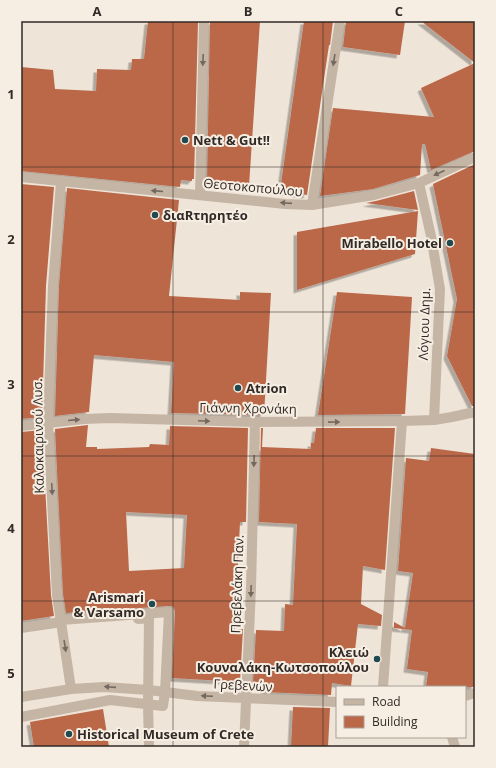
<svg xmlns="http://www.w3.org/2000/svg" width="496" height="768" viewBox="0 0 496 768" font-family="'Open Sans',sans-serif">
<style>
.building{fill:#bb6849;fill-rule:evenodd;filter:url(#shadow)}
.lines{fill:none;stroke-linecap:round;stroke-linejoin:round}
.lane{stroke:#c5b5a5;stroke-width:10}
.street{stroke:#c5b5a5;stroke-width:10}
.oneway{fill:#74695f}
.grid{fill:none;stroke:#312a26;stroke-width:1;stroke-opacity:0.55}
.poi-dot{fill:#1f4a4f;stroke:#f7eee3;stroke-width:1.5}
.labels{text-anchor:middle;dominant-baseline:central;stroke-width:4;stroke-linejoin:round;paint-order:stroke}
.poi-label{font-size:13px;font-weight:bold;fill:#312a26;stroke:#f7eee3;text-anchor:start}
.street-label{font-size:13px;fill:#312a26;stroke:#f7eee3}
.neatline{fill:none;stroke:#312a26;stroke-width:1.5}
.grid-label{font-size:13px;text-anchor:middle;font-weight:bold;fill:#312a26}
</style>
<defs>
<filter id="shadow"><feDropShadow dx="-3.5" dy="3.5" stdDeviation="0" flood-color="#0004"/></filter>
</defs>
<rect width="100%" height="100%" fill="#eee4d8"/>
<path class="building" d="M148,21H198L194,179H192V181L181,180L180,187L21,171V67L53,70L55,89L96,91L97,69L131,70L132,59H144Z
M210,21H260L249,186L207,181Z
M304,21H333L330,45H329L320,106L307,195L280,191Z
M346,21H405L400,55L343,47Z
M421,21H475V63Z
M475,63V151L431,170L425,144H422L420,175L373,189L320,196L333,108L434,117L421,88Z
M475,164V406H472L447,356L457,299L433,184Z
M21,184L54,187L46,286L42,417L21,419Z
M67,188L179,200L169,296L240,300V292L271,293L264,415L171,413L174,362L94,355L89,412L55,416L59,286Z
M414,191L418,210L366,203L376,201Z
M418,211L415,254L297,290V232Z
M337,292L412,297L405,414L318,415Z
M88,425L86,447H97V449L149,447L150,444L169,445L170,426L248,428L246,522H240L235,629H243L240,682L172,678L175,612L174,608L172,606H169L66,613L63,594L55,429ZM126,512L187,515L184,568L129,571Z
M261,428H263L262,447L311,449V443H314L316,428H395L385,570L363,566L361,604L382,615L381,626L358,624L351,686L332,683L331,695L264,692L265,684L253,683L256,630L284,631L285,604L293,605L297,524L259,522Z
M42,430L51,595L54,616L21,621V432Z
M431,448L475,454V687H426L428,672L407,669L412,630L394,628V622L405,628L413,573L398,571L406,458L429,461Z
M293,707L330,708L328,747H291Z
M103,709L109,747H34L30,722Z"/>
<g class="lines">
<path class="lane" d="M383,687L402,421
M452,737L455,747"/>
<path class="street" d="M21,177L285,204L312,205L374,195L419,183L475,157
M61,182L53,286L48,422L57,595L71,689
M419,183L431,236L440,289L434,420
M200,195L204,21
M312,205L340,21
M21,426L84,419L110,418L255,422L402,421L434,420L452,417L470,413H475
M138,619L149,618L148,704L149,747
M21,628L55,623L61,620L169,612L165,692L163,706L110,700L21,717
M465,696L475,693
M21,697L71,689L104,687L149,690L197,696L337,702
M244,747L251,588L255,422"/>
</g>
<defs><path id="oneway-solid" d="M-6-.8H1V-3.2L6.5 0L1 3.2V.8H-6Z"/></defs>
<g class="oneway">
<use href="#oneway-solid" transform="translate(203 60) rotate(92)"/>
<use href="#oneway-solid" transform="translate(334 60) rotate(99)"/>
<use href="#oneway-solid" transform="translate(439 173) rotate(156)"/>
<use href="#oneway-solid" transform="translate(157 191) rotate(-175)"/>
<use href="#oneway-solid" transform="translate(286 203) rotate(-176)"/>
<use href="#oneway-solid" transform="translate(74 420) rotate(-5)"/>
<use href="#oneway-solid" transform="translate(204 421) rotate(2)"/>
<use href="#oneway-solid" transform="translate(334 422) rotate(-1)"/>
<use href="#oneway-solid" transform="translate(254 461) rotate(92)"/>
<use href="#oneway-solid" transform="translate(52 489) rotate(87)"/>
<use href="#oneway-solid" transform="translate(251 591) rotate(92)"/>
<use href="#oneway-solid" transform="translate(65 646) rotate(81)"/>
<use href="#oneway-solid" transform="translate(110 687) rotate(-176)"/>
<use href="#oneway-solid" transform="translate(207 696) rotate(-178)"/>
</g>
<path class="grid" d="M173,21V747M323,21V747M21,167H475M21,312H475M21,456H475M21,601H475"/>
<g class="poi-dot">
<circle cx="185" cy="140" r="4"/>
<circle cx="155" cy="215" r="4"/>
<circle cx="450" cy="243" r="4"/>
<circle cx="238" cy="388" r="4"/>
<circle cx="152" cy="604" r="4"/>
<circle cx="377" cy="659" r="4"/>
<circle cx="69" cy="734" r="4"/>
</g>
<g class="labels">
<g class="poi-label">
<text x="193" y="140">Nett &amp; Gut!!</text>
<text x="163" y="215">διαRτηρητέο</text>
<text x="442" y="243" text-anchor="end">Mirabello Hotel</text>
<text x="246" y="388">Atrion</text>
<text x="144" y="597" text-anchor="end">Arismari<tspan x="144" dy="15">&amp; Varsamo</tspan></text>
<text x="369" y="652" text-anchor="end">Κλειώ<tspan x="369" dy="15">Κουναλάκη-Κωτσοπούλου</tspan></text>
<text x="77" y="734">Historical Museum of Crete</text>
</g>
<g class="street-label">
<text transform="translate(253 187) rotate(5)">Θεοτοκοπούλου</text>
<text transform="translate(424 324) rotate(-88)">Λόγιου Δημ.</text>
<text transform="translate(248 408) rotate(1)">Γιάννη Χρονάκη</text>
<text transform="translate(38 436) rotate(-91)">Καλοκαιρινού Λυσ.</text>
<text transform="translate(237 584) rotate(-88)">Πρεβελάκη Παν.</text>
<text transform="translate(243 685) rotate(3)">Γρεβενών</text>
</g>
</g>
<rect width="496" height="768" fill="none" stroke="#f7eee3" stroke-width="44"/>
<rect x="336" y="686" width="130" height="52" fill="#f7eee3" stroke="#a8a097"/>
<rect x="344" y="699" width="20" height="6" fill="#c5b5a5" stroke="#a8a097"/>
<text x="372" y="706" font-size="12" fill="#312a26">Road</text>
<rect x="344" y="716" width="20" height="12" fill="#bb6849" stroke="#a8a097"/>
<text x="372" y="726" font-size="12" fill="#312a26">Building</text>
<rect x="22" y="22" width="452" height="724" class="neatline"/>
<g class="grid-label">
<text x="97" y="16">A</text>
<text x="248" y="16">B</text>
<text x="399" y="16">C</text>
<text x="11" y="99">1</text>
<text x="11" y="244">2</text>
<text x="11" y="389">3</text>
<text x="11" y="533">4</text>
<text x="11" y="678">5</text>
</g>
</svg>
